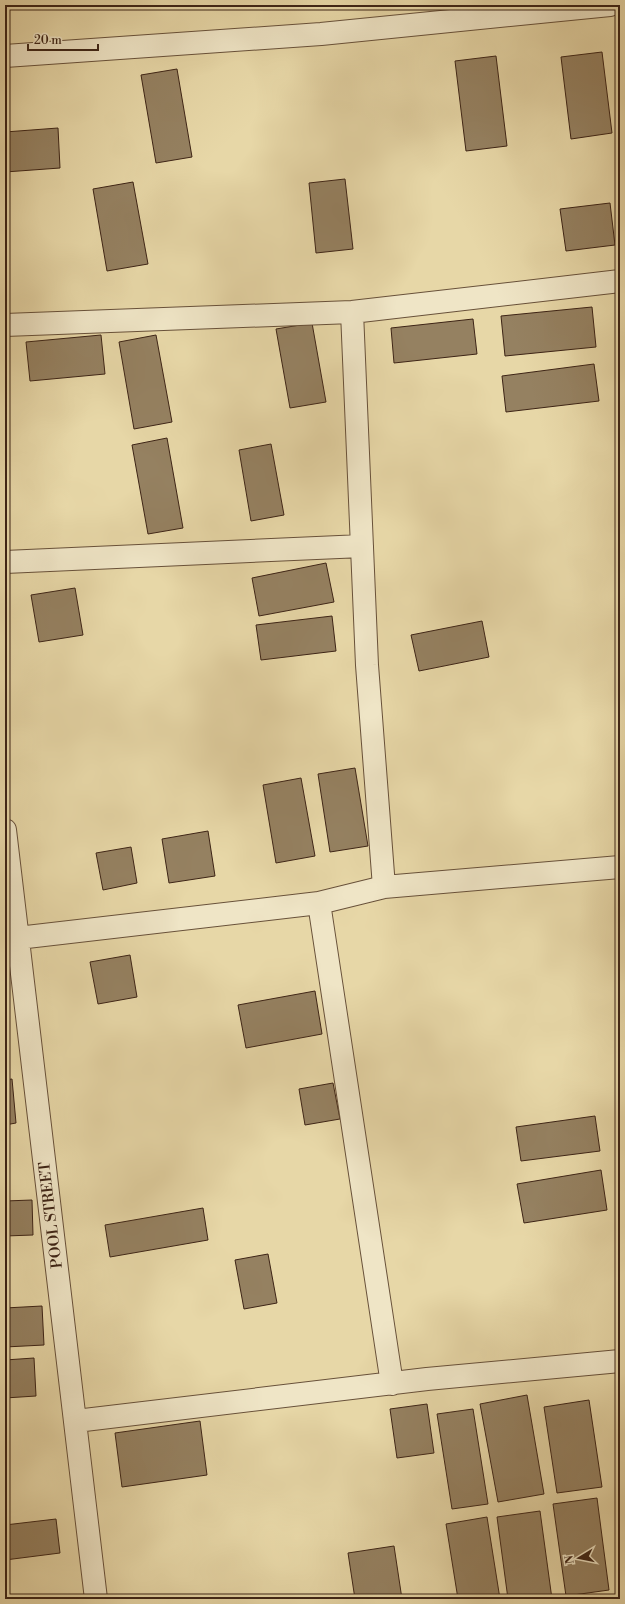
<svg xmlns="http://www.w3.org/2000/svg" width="625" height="1604" viewBox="0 0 625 1604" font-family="'Libre Bodoni',serif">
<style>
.building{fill:#958161;stroke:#3d2416}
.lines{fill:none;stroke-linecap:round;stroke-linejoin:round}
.minor-casing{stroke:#68513a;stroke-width:24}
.minor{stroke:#efe5c6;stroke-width:22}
.labels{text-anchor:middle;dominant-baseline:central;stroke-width:3.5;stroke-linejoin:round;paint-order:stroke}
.street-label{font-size:15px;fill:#3d2416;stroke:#efe5c6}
</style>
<rect width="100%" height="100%" fill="#e7d7a7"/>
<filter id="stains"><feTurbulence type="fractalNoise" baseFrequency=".005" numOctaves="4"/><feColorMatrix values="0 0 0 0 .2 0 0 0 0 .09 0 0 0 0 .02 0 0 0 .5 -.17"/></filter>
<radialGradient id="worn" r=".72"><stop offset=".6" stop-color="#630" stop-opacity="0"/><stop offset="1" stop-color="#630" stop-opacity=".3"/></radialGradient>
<path class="building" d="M602,52L612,133L571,139L561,57Z
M496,56L507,146L466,151L455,61Z
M177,69L192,157L156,163L141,75Z
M58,128L60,168L5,172V132Z
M345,179L353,249L316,253L309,183Z
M133,182L148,264L107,271L93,189Z
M610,203L615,245L566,251L560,209Z
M592,307L596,347L505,356L501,316Z
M473,319L477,354L394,363L391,328Z
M312,323L326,402L290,408L276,329Z
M101,335L105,374L30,381L26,342Z
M156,335L172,422L134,429L119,342Z
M594,364L599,401L506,412L502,376Z
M167,438L183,528L148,534L132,445Z
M271,444L284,515L251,521L239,450Z
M326,563L334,602L259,616L252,578Z
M75,588L83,635L39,642L31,595Z
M332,616L336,651L261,660L256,625Z
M482,621L489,657L419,671L411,635Z
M355,768L368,846L330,852L318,774Z
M301,778L315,856L276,863L263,785Z
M208,831L215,876L169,883L162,839Z
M131,847L137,883L103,890L96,853Z
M130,955L137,997L98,1004L90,962Z
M315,991L322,1034L246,1048L238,1005Z
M12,1079L16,1123L5,1125V1080Z
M333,1083L340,1119L305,1125L299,1089Z
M595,1116L600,1151L521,1161L516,1127Z
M601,1170L607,1210L524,1223L517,1184Z
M32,1200L33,1235L5,1236V1201Z
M203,1208L208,1240L110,1257L105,1225Z
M268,1254L277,1303L244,1309L235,1260Z
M42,1306L44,1345L5,1347V1308Z
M34,1358L36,1396L5,1398V1360Z
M527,1395L544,1494L498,1502L480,1404Z
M589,1400L602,1487L557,1493L544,1407Z
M427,1404L434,1453L397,1458L390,1409Z
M473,1409L488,1504L452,1509L437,1414Z
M200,1421L207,1475L122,1487L115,1433Z
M597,1498L609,1590L566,1596L553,1504Z
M540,1511L552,1599H508L497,1517Z
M487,1517L500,1599H458L446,1524Z
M56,1519L60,1553L5,1560V1525Z
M394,1546L402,1599H355L348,1553Z"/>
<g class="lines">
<g class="minor-casing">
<path id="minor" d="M5,56L321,34L610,5
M352,312L367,665L384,887
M5,325L352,312L620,281
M5,562L362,546
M5,830L96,1599
M319,903L392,1384
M18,938L319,903L384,887L620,867
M76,1421L427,1379L620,1361"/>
</g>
<use href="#minor" class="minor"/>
</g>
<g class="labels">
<g class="street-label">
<text transform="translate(51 1215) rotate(-97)">POOL STREET</text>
</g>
</g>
<rect width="625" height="1604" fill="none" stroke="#e7d7a7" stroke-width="20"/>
<rect x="6" y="6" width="613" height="1592" fill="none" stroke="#3d2416" stroke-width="2"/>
<rect x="10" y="10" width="605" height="1584" fill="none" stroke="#3d2416"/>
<g transform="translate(579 1558) rotate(260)" stroke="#efe5c6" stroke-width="3" paint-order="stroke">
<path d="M0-3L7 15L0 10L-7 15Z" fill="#3d2416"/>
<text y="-6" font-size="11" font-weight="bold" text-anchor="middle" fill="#3d2416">N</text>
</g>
<path d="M28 44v6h70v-6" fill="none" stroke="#3d2416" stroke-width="2"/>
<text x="34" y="44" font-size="12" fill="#3d2416" stroke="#efe5c6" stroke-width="3" paint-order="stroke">20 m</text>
<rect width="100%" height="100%" filter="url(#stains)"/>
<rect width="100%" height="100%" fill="url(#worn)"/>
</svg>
